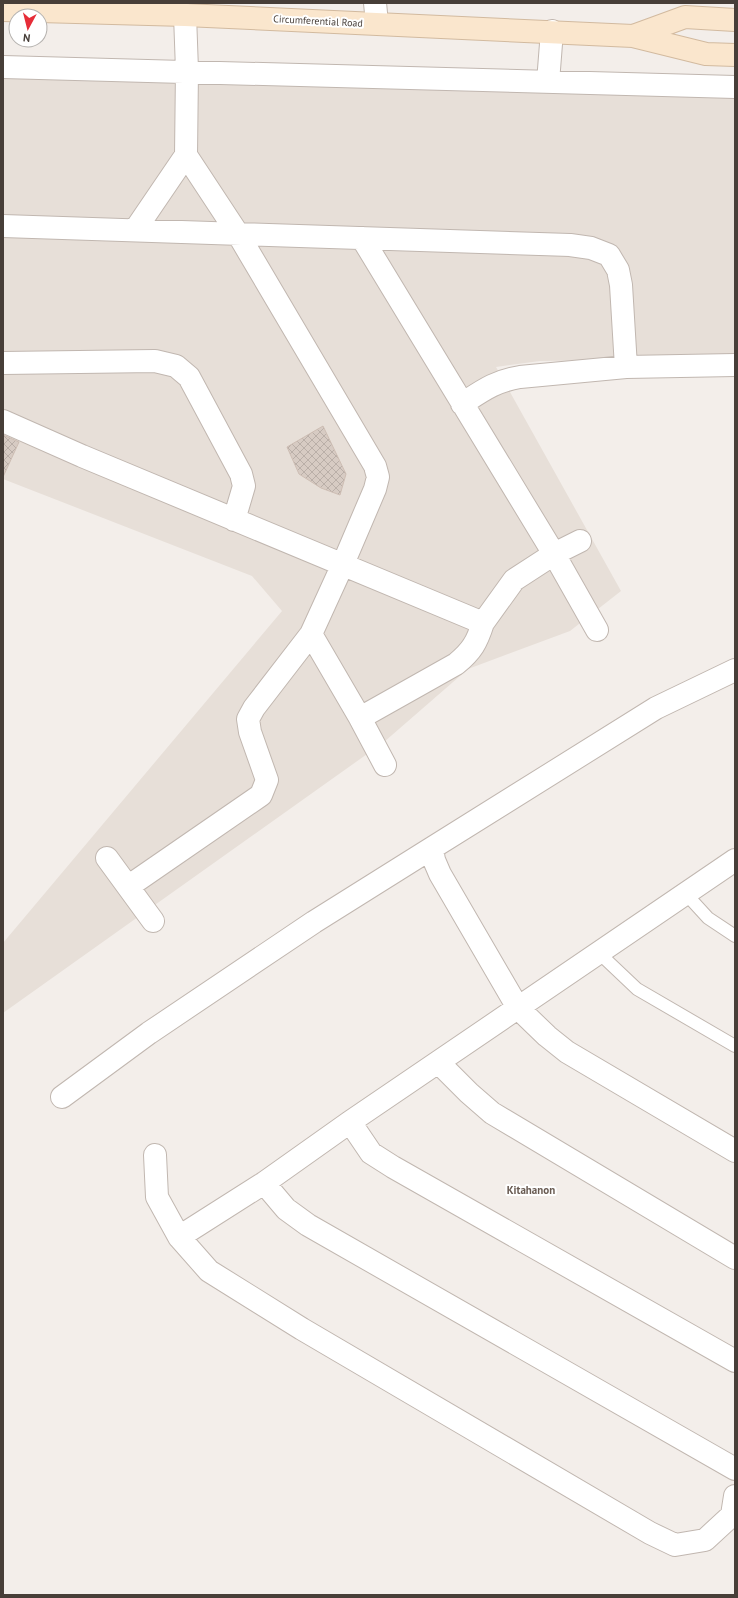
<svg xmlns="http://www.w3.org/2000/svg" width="738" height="1598" viewBox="0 0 738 1598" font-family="'PT Sans',sans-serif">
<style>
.residential{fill:#e7dfd8}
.building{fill:url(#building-cross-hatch);stroke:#cebeb4}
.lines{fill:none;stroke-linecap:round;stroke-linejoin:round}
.service-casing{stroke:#c1b7b0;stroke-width:14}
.minor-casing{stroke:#c1b7b0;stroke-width:24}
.secondary-casing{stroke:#d2ba9f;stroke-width:24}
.service{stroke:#fff;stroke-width:12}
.minor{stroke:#fff;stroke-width:22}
.secondary{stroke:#fae6cd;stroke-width:22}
.labels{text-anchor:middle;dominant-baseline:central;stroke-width:4;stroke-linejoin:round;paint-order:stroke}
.street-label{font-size:10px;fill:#473e38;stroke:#fff}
.neighbourhood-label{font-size:11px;font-weight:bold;fill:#685a51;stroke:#fff}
</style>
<defs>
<pattern id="building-cross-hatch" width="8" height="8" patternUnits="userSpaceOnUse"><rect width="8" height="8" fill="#d7cbc3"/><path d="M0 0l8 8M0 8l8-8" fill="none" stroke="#baafa8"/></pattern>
</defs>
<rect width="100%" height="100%" fill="#f3eeea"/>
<path class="residential" d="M3,69L735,84V359L540,361L496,367L621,591L570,631L468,669L384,742L3,1013V943L282,611L252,576L3,479Z"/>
<path class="building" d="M323,426L346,474L340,495L321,488L299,474L287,447Z
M3,435L19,442L3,477Z"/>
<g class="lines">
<g class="service-casing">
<path id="service" d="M686,894L708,918L735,936
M599,953L637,989L735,1046"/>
</g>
<g class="minor-casing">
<path id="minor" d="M375,3L377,23
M3,67L735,87
M548,82L552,31
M3,226L570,245L591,248L609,255L618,270L621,285L626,367
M135,230L186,155
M362,238L554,554L597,630
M3,363L155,361L176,366L189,377L241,474L244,486L234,520
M462,404C482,391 495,381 520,377L626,367L735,365
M3,421L82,456L483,623L514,580L554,554L580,541
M311,634L360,718L385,765
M735,670L656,708L432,848L434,860L440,874L518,1008L547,1036L567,1052L735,1151
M360,718L456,664C472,651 477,642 483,623
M107,858L153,921
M129,886L261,795L267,780L250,732L248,719L254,708L311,634L343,564L375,489L378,477L375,466L238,234L186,155L187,70L185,15
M439,1063L469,1093L492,1113L735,1258
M62,1097L149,1033L314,922L432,848
M350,1122L371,1153L393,1167L735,1361
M155,1155L157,1197L179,1237L209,1271L302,1329L650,1533L675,1545L705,1540L732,1515L735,1496
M264,1183L286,1209L308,1225L735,1469
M179,1237L264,1183L350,1122L735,860"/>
</g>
<g class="secondary-casing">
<path id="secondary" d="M3,10L185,15L633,36L706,54L735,55
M633,36L685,17L735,20"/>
</g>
<use href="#service" class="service"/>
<use href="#minor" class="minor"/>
<use href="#secondary" class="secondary"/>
</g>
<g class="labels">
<g class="street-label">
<text transform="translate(318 21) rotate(3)">Circumferential Road</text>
</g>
<g class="neighbourhood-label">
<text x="531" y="1190">Kitahanon</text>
</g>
</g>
<rect width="738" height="1598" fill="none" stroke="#473e38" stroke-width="8"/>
<g transform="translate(28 28) rotate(187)"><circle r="19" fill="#ffffff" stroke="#b5b2af"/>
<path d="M0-3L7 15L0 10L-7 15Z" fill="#e62d38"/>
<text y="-6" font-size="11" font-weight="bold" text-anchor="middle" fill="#473e38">N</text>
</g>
</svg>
